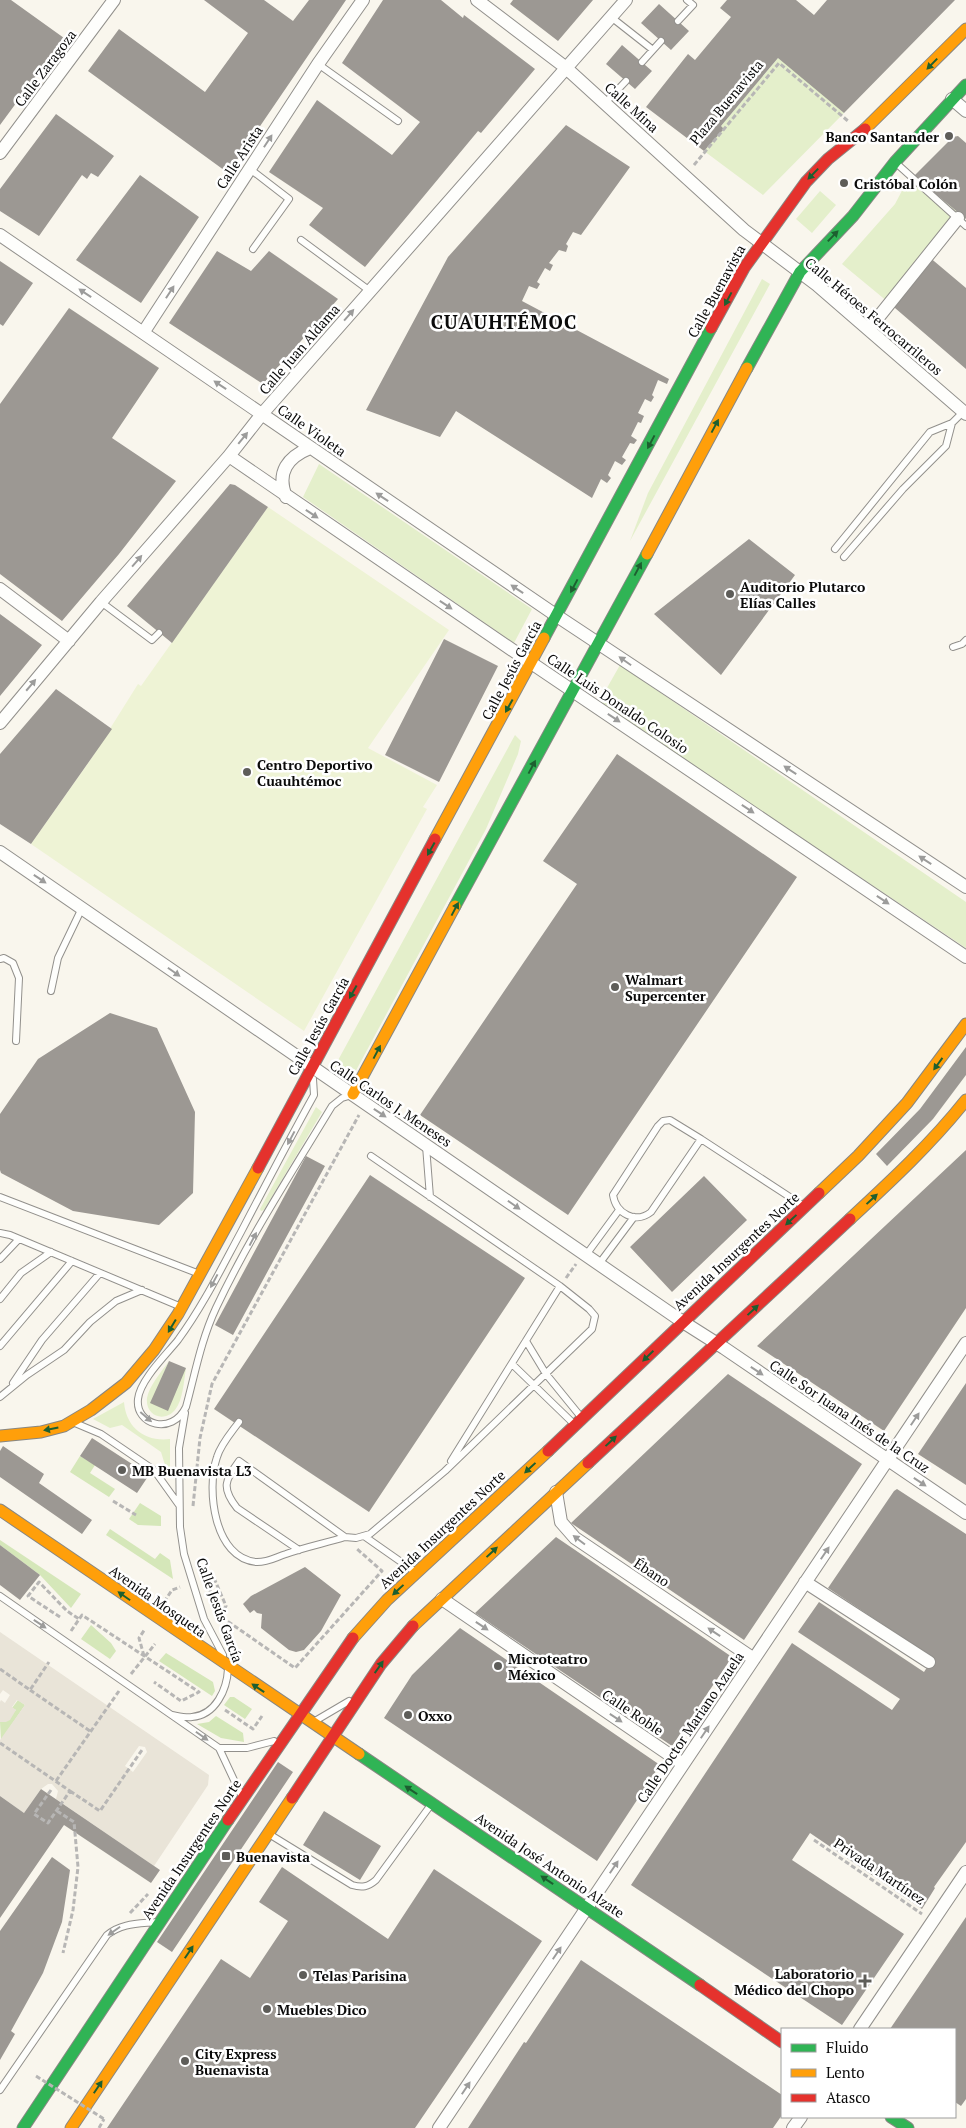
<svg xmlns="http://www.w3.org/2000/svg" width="966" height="2128" viewBox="0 0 966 2128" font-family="'PT Serif',serif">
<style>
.green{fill:#e4efcb}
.forest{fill:#d5e7b9}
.pitch{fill:#eef3d5}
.plaza{fill:#e9e4d8;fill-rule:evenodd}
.building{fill:#9c9893}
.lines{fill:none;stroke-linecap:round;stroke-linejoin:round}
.lane-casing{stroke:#92908c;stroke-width:8}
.street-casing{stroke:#92908c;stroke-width:14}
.fast-casing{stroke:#888783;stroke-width:13}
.slow-casing{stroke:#888783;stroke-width:13}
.jam-casing{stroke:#888783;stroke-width:13}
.path{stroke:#b7b6b5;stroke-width:3;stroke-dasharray:5 2.5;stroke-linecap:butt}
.lane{stroke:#fefefc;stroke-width:6}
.street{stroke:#fefefc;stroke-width:12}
.fast{stroke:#30b455;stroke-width:11}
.slow{stroke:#ff9f0a;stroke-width:11}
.jam{stroke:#e5322d;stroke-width:11}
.path-bridge{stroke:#b7b6b5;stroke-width:3;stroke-dasharray:5 2.5;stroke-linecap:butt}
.oneway{fill:#1d5f30}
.oneway2{fill:#9c9c9b}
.poi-dot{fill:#5e5d59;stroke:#fff;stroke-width:2}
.labels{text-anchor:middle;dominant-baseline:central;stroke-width:5;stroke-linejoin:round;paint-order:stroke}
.street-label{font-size:14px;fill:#0a0a0a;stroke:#fff}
.poi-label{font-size:14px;font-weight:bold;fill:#0a0a0a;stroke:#fff;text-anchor:start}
.district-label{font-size:19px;font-weight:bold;letter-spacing:1px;fill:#0a0a0a;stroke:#fff}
</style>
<rect width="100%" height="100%" fill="#f9f6ed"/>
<path class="green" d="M779,57L844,113L763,195L704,151L724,129L721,126Z
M914,176L964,217L888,302L842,264L895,204L905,185Z
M820,191L836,205L812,233L796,219Z
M762,279L770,284L630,541L648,493Z
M319,464L532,609L514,643L303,497Z
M620,665L966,902V948L599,702Z
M515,735L521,741L518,754L486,829L352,1078L349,1081C342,1078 336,1076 334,1069L336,1064Z
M316,1107L322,1112L264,1210L261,1211L260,1209Z
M169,1361L151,1403L186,1368C184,1380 183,1400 175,1410C164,1423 145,1416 147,1398C149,1386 162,1371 169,1361Z
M124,1402C126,1427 144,1442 170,1439V1469L165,1465L161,1452L122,1425L110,1428L93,1419Z"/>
<path class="forest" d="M80,1456L95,1465L90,1473L115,1489L109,1497L70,1472Z
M140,1503L161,1516V1526L138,1525L129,1519Z
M110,1529L155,1559L160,1553L170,1560L173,1579L106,1535Z
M0,1540L81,1594L71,1608L40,1575L0,1545Z
M91,1625L111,1643L116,1651L110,1659L81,1639Z
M166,1653L213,1682L215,1691L212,1696L159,1661Z
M230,1697H234L252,1709L245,1719L224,1705Z
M18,1700L25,1705L1,1740L0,1722H3L16,1710L12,1708Z
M216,1716L243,1733L244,1742L221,1738L197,1724L209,1722Z"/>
<path class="pitch" d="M268,507L449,630L368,748L437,785L423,807L427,809L304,1031L31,844L91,759L138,684L141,686Z"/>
<path class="plaza" d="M0,1632L209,1775L208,1785L154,1866L56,1799L58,1791L52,1784H48L41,1789L24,1813L0,1796V1740L25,1705L17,1700L12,1707L16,1710L10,1720L6,1722H0V1702L1,1700L5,1703L10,1695L3,1690L0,1694ZM139,1746L145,1747L147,1752L133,1772L125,1766Z"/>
<path class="building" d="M0,0H11L64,38L0,125Z
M204,0H264L293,21L309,0H346L228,173L88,71L119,29L205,92L248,33Z
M383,0H441L463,18L464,15L535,69L481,133L478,131L365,267L309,225L323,208L269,172L317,100L392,155L420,122L342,63Z
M513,0H593L558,41L510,4Z
M727,0H796L814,15L827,0H955L844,113L778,58L721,126L724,129L704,151L646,107L688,54L695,60L731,17L720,8Z
M659,4L689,31L671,50L641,23Z
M622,45L652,71L635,89L606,64Z
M56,114L114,156L98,177L91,173L87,179L82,175L39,236L0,211V189Z
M566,125L630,167L581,235L573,232L566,244L568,246L566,252L559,250L549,263L553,265L550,271L545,268L537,282L540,284L537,289L529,286L522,301L669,379L667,384L658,380L652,395L654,397L651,402L645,399L638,413L644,416L641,423L638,422L631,436L637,440L634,444L630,443L622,457L626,460L622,465L615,461L608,475L611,478L607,483L601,479L592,498L456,411L440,437L366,410L448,257Z
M958,136L966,143V219L914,176L953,137Z
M140,175L199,217L141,303L76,260Z
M217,251L251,271L269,251L338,299L263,384L169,323Z
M928,256L966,288V369L888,302Z
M0,261L33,283L3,326L0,324Z
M69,308L159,368L112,438L176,481L119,554L62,621L0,574V404Z
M230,484L235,485L268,507L172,643L127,606Z
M749,539L795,575L721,675L654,614Z
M0,614L42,645L0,696Z
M444,639L498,666L439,782L385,755Z
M56,689L112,729L31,844L0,824V754Z
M617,754L797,877L568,1215L420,1115L577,884L543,861Z
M110,1013L157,1028L195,1112L193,1193L159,1225L73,1211L1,1173L0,1170V1114L38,1059Z
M966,1047V1075L933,1119L887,1166L876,1154L920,1109Z
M966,1150V1308L884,1431L757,1346Z
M306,1156L325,1166L233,1335L215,1325Z
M370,1175L525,1278L369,1512L214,1409Z
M704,1176L747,1220L672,1292L630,1247Z
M169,1361L186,1368L168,1411L150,1403Z
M728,1374L862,1464L744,1640L571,1523Z
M966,1383V1485L918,1454Z
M92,1438L149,1475L137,1493L80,1456Z
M3,1446L44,1474L39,1483L92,1520L82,1534L0,1477V1451Z
M897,1489L966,1534V1842L934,1887L935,1888L922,1909L810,1833L792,1860L904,1934L842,2025L631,1885L792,1643L892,1710L900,1699L798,1632L819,1602L924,1672L933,1658L828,1588L894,1491Z
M556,1537L732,1657L672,1746L475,1613Z
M0,1545L40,1575L20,1600L0,1585Z
M305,1567L341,1595L321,1631L304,1650L296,1652L289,1650L261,1628L262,1614L257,1613L254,1610L250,1613L243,1604L251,1596Z
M460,1628L660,1765L597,1861L384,1718L412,1675Z
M278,1762L293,1772L172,1952L157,1942Z
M41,1789L160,1870L151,1883L64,1825L0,1918V1796L24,1813Z
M324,1811L381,1846L360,1880L303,1845Z
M52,1857L70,1870L62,1922L43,1973L11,2031L15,2034L0,2060V1931Z
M282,1867L388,1939L434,1869L542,1941L415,2128H107L221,1959L250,1978L288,1921L259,1902Z
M966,1917V2099L961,2106L955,2102V2029H890Z
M581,1960L782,2095V2115L773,2128H468L524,2042L526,2043Z"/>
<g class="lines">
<g class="lane-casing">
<path id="lane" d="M611,17L653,50
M678,21L693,5L687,0
M642,62L661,41
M318,64L398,121
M605,103L626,81
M896,163L966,226
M250,169L289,199L253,249
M301,240L370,291
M835,549L930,432L952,423L964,411
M844,557L903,489L946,446L952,423
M101,602L152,640L159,633
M953,647L962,644L966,640
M0,959L4,958L13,963L19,978L16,1041
M51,991L58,958L82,908
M313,1079L314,1095C289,1140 265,1186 241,1232C221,1269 203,1306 178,1340C166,1355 140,1380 138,1399C135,1425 172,1436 186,1407C195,1374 201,1340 216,1308C249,1238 292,1172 332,1106L342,1098L352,1095
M670,1120L701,1139L651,1212C636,1224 616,1214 613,1195L658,1126L663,1121Z
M701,1139L802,1205
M426,1146L430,1197
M0,1197L197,1273
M0,1233L10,1235L179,1306
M586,1255L619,1210
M0,1259L19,1239
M599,1264L634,1217
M0,1299L21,1273L51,1252
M526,1341L546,1374L581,1417
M0,1346L72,1261
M512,1364L574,1424
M13,1383L42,1340L100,1273
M0,1397L27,1375L64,1350L90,1322L116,1301L142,1290
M185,1413L179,1448L180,1527L184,1554L204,1619L223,1655
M239,1422C231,1433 221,1444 217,1457C206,1489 214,1559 257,1562C269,1562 276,1557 286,1554C305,1547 326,1543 345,1537
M75,1423L101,1434L154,1470L179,1505
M451,1461L560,1286
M364,1536L414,1571
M299,1550L237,1508C221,1488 225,1480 239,1461L345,1537L356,1538L370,1534L445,1471L592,1329L595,1316L589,1309L560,1286L371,1156
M0,1596L219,1748L241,1795
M172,1715C178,1716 186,1718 192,1717C216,1715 227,1689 228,1669
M315,1721L349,1701
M219,1748H247L274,1741
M269,1834L352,1885C362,1888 368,1887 376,1880L430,1806
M0,2090L107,1935C122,1923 138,1924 157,1922"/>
</g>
<g class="street-casing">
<path id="street" d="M477,0L565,67L744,230L817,285L966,414
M952,99L966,111
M0,153L114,0
M0,235L557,616L966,887
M869,329L958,218
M143,333L318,64L363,0
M229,456L524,658L966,957
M286,497C276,472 288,457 310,448
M0,589L69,641
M0,723L101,602L229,456L262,414L626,0
M0,852L683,1322L724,1348L966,1513
M556,1492L561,1522L575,1538L754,1659
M805,1582L929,1662
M442,1599L683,1764
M860,2029L966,1872
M439,2128L966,1343
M793,2128L801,2117"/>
</g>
<g class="fast-casing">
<path id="fast" d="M747,368L800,272L853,216L895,162L966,85
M544,638L711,328
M455,906L647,554
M359,1754L700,1985
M891,2117L908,2128
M23,2128L228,1820"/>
</g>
<g class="slow-casing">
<path id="slow" d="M865,129L966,29
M647,554L747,368
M435,839L544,638
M353,1094L455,906
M819,1193L858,1156L907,1103L966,1024
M850,1219C891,1181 931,1144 966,1100
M0,1436L41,1432L64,1426L91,1410L126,1383L154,1350L178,1314L258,1168
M0,1510L359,1754
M413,1626L588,1463
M353,1638L387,1600L548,1451
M71,2128L292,1798"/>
</g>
<g class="jam-casing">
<path id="jam" d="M711,328L744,268L806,182L828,159L865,129
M258,1168L435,839
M548,1451L819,1193
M588,1463L850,1219
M292,1798L381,1664L413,1626
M228,1820L353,1638
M700,1985L782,2042"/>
</g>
<path class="path" d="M694,165L779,63L848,121
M566,1278L576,1264
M113,1501L136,1515
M193,1506L200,1438L212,1384L359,1115
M214,1578L226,1606L220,1616
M207,1583L220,1616L295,1668L382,1571L357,1549
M164,1602L172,1590L180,1587
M60,1617L28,1596L39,1582L67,1611L79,1619
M71,1631L82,1615L199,1692L181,1701L154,1682
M144,1656L139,1638L145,1629
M0,1669L30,1690L49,1662
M131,1674L155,1644
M30,1690L90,1731
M225,1710L253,1729L262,1716
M0,1743L70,1791L48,1823L34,1814L51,1790
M56,1781L119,1691
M70,1791L100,1811L142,1750
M57,1811L74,1822L78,1867L73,1910L63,1953
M814,1840L922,1914
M130,1913L148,1894
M99,2128L104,2119"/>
<use href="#lane" class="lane"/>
<use href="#street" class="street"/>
<use href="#fast" class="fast"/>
<use href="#slow" class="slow"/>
<use href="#jam" class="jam"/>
<path class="path-bridge" d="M36,2076L104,2119"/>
</g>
<defs><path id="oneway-solid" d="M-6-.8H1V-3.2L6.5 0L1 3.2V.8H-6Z" transform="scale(1.25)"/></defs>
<g class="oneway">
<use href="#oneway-solid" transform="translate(932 64) rotate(134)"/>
<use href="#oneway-solid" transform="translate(813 174) rotate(134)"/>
<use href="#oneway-solid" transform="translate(833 236) rotate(-46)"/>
<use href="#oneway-solid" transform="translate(728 299) rotate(118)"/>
<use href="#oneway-solid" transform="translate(715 426) rotate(-62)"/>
<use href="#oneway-solid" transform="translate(651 442) rotate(118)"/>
<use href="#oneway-solid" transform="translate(638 569) rotate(-62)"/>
<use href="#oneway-solid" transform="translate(574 586) rotate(118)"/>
<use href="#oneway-solid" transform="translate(509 706) rotate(119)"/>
<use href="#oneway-solid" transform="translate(532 767) rotate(-62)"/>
<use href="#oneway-solid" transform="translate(431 849) rotate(119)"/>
<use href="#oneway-solid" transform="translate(455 909) rotate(-62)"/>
<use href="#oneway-solid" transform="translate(353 992) rotate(119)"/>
<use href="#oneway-solid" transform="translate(377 1052) rotate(-62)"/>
<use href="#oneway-solid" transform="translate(938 1064) rotate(126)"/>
<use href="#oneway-solid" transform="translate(872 1199) rotate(-43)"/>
<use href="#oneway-solid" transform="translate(791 1220) rotate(137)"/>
<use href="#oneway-solid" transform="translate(753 1310) rotate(-43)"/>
<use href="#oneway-solid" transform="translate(172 1326) rotate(121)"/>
<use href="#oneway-solid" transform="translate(648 1356) rotate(136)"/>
<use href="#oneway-solid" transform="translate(51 1429) rotate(169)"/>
<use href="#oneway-solid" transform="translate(611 1441) rotate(-43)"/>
<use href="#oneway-solid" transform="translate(530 1468) rotate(137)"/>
<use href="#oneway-solid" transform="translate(492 1552) rotate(-43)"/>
<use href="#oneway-solid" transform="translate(398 1590) rotate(137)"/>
<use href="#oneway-solid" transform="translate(124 1596) rotate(-145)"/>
<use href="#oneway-solid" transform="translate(379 1667) rotate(-55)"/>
<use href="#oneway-solid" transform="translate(258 1688) rotate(-146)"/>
<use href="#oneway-solid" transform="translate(411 1790) rotate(-146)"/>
<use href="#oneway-solid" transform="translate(547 1880) rotate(-146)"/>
<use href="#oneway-solid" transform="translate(189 1952) rotate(-56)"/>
<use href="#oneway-solid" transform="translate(98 2087) rotate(-56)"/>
</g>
<g class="oneway2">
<use href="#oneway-solid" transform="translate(268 141) rotate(-57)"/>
<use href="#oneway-solid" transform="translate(170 292) rotate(-57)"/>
<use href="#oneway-solid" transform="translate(85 293) rotate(-146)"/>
<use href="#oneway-solid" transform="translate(349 315) rotate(-49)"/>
<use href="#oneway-solid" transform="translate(220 385) rotate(-146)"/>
<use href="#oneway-solid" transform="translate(243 438) rotate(-51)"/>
<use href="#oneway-solid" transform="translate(382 497) rotate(-146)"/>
<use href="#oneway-solid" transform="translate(312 514) rotate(34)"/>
<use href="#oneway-solid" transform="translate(137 561) rotate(-49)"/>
<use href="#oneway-solid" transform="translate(517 589) rotate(-146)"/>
<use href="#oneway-solid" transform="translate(446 605) rotate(34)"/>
<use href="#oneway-solid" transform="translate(625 661) rotate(-145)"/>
<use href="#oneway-solid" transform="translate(31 685) rotate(-50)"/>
<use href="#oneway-solid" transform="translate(614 718) rotate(34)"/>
<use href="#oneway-solid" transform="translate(790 770) rotate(-147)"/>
<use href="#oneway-solid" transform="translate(748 809) rotate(34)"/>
<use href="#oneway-solid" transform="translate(925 860) rotate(-147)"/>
<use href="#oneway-solid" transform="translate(40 879) rotate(34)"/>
<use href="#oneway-solid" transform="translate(883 900) rotate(34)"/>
<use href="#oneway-solid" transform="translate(174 972) rotate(35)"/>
<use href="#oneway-solid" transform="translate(380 1113) rotate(34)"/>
<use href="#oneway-solid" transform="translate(291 1138) rotate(118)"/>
<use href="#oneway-solid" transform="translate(514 1205) rotate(35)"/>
<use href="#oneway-solid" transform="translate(253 1239) rotate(-62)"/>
<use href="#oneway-solid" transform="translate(214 1281) rotate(118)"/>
<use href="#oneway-solid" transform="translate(757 1371) rotate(34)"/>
<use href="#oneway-solid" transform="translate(146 1417) rotate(41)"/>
<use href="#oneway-solid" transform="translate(915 1419) rotate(-56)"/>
<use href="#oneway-solid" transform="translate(920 1482) rotate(34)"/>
<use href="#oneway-solid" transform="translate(579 1540) rotate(-143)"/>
<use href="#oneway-solid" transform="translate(825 1553) rotate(-56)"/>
<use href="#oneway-solid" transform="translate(40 1624) rotate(34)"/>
<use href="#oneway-solid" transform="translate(482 1626) rotate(34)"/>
<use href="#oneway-solid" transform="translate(714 1632) rotate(-146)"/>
<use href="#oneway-solid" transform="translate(616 1718) rotate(34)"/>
<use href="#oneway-solid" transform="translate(705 1732) rotate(-56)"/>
<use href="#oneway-solid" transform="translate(202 1736) rotate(35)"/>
<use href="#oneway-solid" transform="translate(614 1867) rotate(-56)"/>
<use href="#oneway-solid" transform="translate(114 1931) rotate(145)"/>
<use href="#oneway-solid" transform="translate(557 1953) rotate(-56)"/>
<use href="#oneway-solid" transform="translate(466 2088) rotate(-56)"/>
</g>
<g class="poi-dot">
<circle cx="949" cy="136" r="5"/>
<circle cx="844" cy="183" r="5"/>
<circle cx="730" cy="594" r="5"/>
<circle cx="247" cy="772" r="5"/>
<circle cx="615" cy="987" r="5"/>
<circle cx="122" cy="1470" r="5"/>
<circle cx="498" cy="1666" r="5"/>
<circle cx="408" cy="1715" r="5"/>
<rect x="221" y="1851" width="10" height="10" rx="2.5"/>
<circle cx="303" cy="1975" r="5"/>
<path d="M862.5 1973.5h5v5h5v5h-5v5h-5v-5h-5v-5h5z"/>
<circle cx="267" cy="2009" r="5"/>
<circle cx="185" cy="2061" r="5"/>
</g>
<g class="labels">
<g class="street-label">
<text transform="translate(45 68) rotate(-53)">Calle Zaragoza</text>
<text transform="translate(726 102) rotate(-50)">Plaza Buenavista</text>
<text transform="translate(632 107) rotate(42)">Calle Mina</text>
<text transform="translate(239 157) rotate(-57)">Calle Arista</text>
<text transform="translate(716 291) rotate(-61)">Calle Buenavista</text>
<text transform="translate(874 316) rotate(40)">Calle Héroes Ferrocarrileros</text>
<text transform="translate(299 349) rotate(-49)">Calle Juan Aldama</text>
<text transform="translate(312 430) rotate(35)">Calle Violeta</text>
<text transform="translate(511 670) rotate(-62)">Calle Jesús García</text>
<text transform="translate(618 703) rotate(34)">Calle Luis Donaldo Colosio</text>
<text transform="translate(318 1026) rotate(-61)">Calle Jesús García</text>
<text transform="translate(391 1103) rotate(34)">Calle Carlos J. Meneses</text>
<text transform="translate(736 1251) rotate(-43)">Avenida Insurgentes Norte</text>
<text transform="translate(850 1416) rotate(34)">Calle Sor Juana Inés de la Cruz</text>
<text transform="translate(442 1529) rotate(-43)">Avenida Insurgentes Norte</text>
<text transform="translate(652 1572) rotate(34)">Ébano</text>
<text transform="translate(158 1601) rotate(35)">Avenida Mosqueta</text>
<text transform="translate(220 1610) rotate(70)">Calle Jesús García</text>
<text transform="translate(633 1712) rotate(34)">Calle Roble</text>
<text transform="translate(690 1727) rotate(-56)">Calle Doctor Mariano Azuela</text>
<text transform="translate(191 1849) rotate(-56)">Avenida Insurgentes Norte</text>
<text transform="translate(550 1865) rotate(34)">Avenida José Antonio Alzate</text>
<text transform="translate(880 1871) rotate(34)">Privada Martínez</text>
</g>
<g class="poi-label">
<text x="939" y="136" text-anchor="end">Banco Santander</text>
<text x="854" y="183">Cristóbal Colón</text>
<text x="740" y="586">Auditorio Plutarco<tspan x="740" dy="16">Elías Calles</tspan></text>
<text x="257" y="764">Centro Deportivo<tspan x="257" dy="16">Cuauhtémoc</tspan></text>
<text x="625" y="979">Walmart<tspan x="625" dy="16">Supercenter</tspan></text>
<text x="132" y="1470">MB Buenavista L3</text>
<text x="508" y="1658">Microteatro<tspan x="508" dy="16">México</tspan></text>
<text x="418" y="1715">Oxxo</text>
<text x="236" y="1856">Buenavista</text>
<text x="854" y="1973" text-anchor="end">Laboratorio<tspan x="854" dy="16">Médico del Chopo</tspan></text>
<text x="313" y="1975">Telas Parisina</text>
<text x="277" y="2009">Muebles Dico</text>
<text x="195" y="2053">City Express<tspan x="195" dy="16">Buenavista</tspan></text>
</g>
<g class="district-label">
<text x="504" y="321">CUAUHTÉMOC</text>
</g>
</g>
<rect x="781" y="2028" width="175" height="90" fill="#ffffff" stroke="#9d9d9d"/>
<rect x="791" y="2044" width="25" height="8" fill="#30b455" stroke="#9d9d9d"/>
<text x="826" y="2053" font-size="15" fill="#0a0a0a">Fluido</text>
<rect x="791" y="2069" width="25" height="8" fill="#ff9f0a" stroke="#9d9d9d"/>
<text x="826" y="2078" font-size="15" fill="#0a0a0a">Lento</text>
<rect x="791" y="2094" width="25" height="8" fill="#e5322d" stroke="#9d9d9d"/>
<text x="826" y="2103" font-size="15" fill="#0a0a0a">Atasco</text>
</svg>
